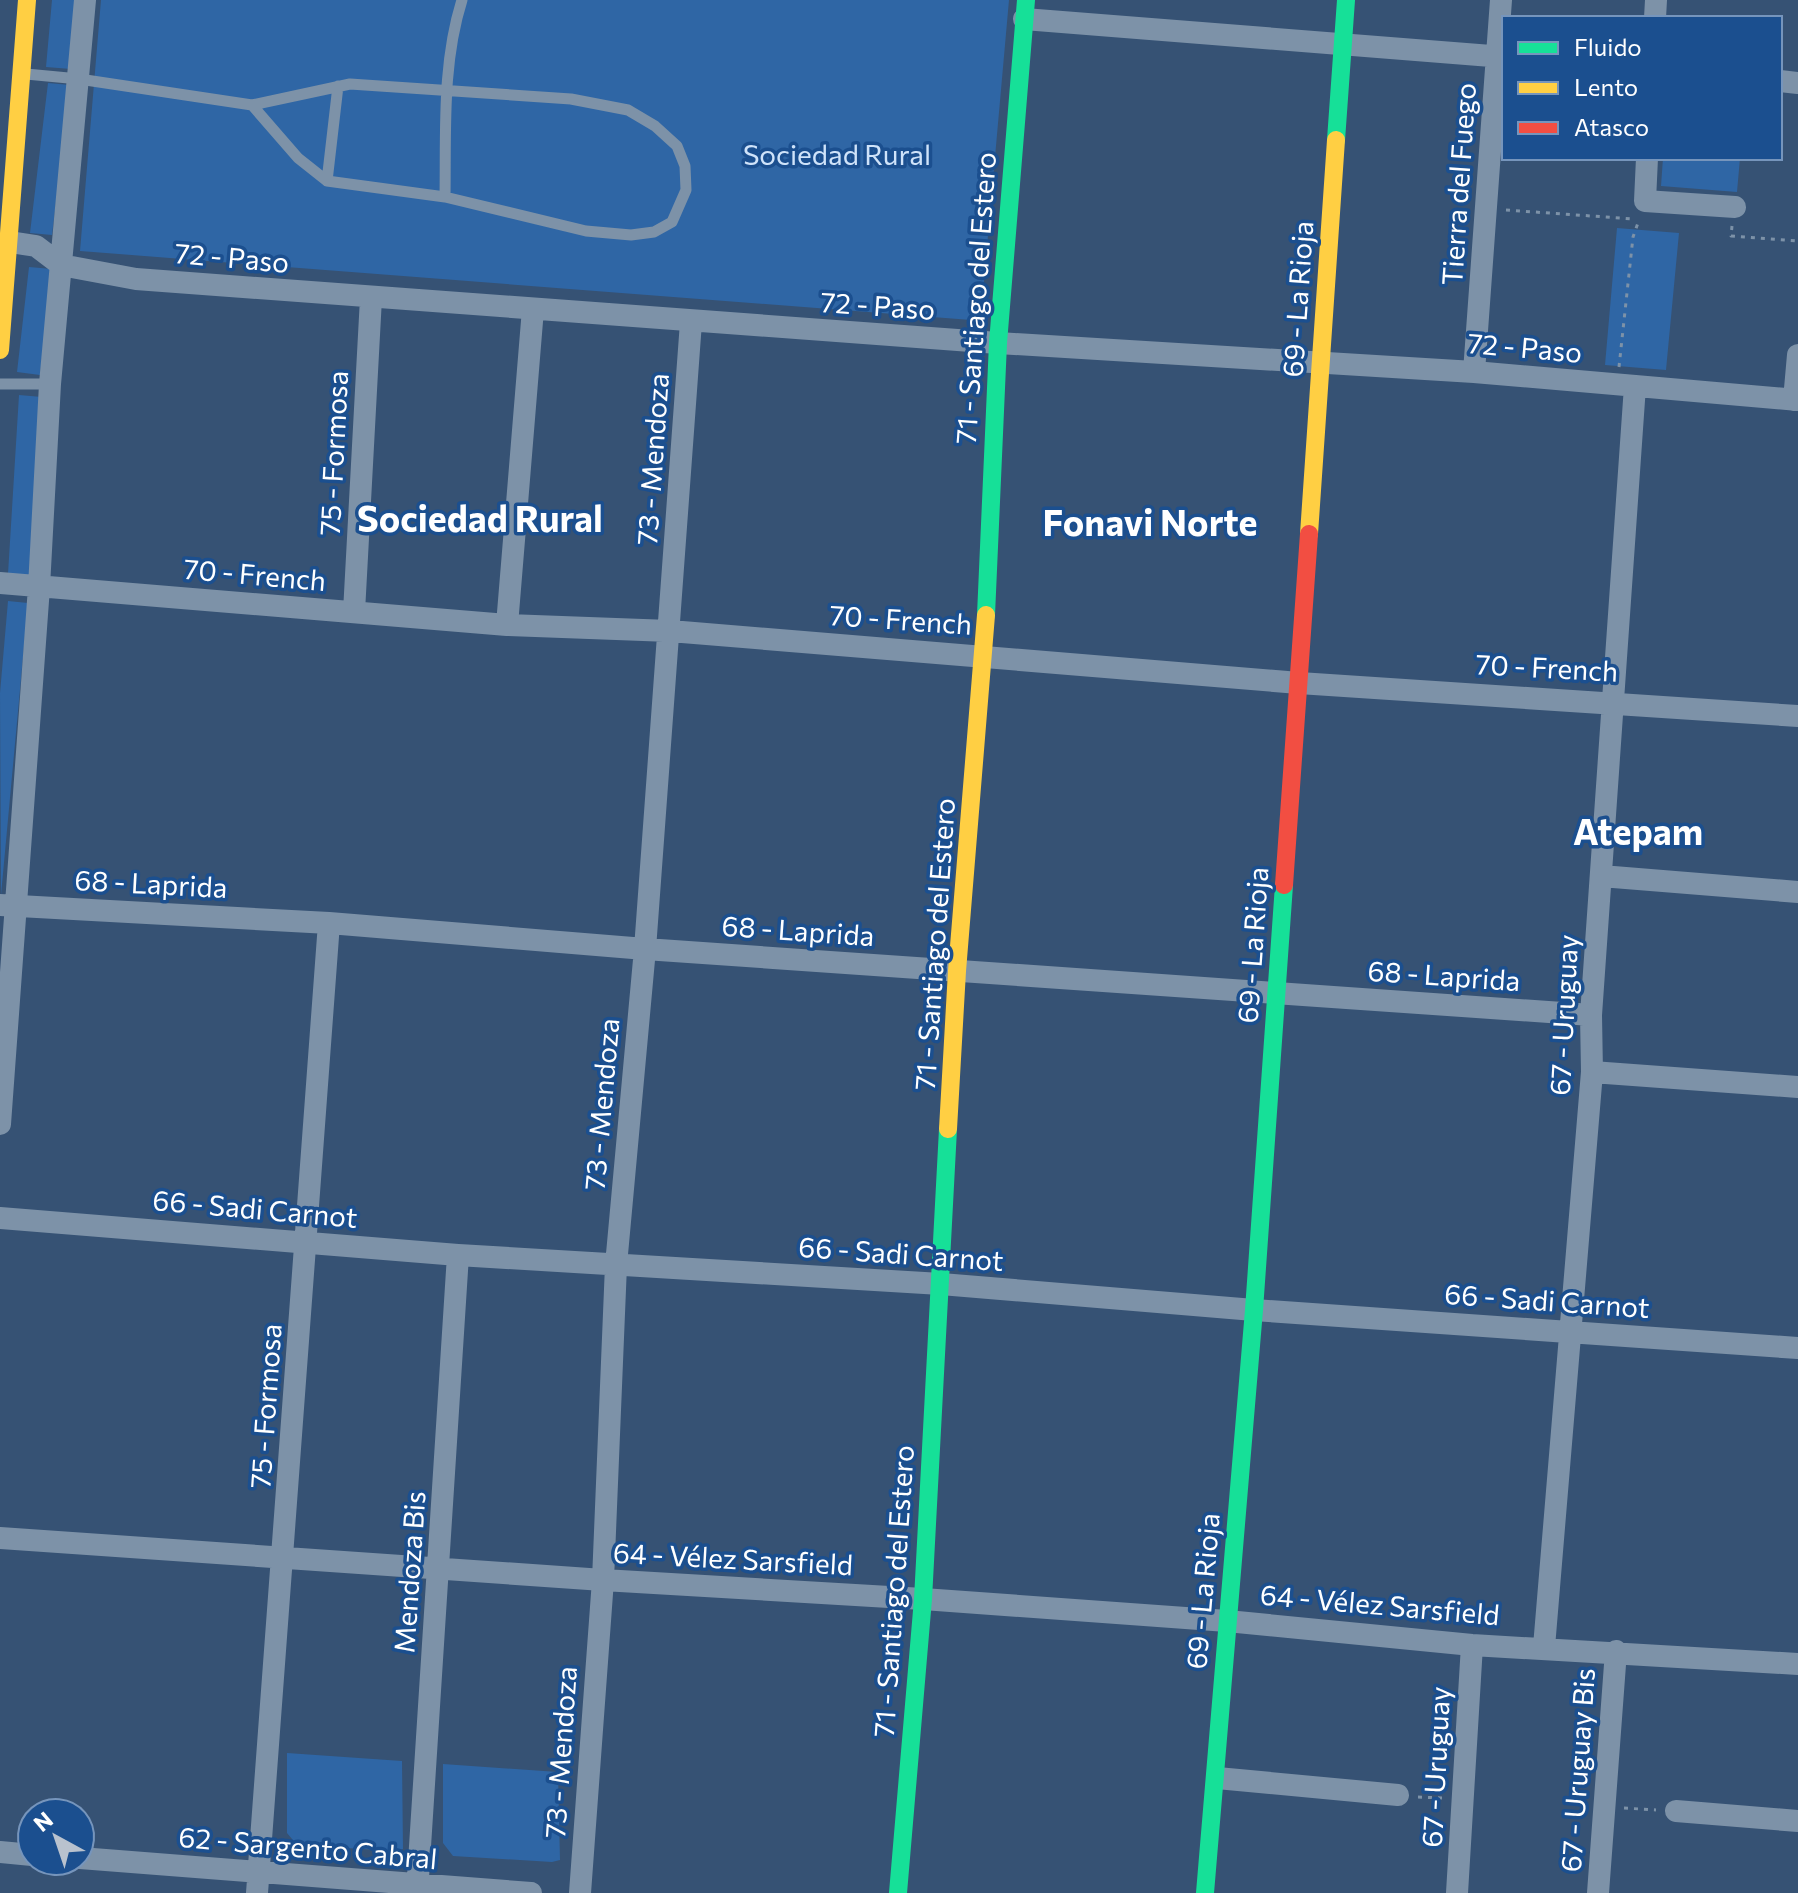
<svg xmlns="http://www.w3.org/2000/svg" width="1798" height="1893" viewBox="0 0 1798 1893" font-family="Commissioner,sans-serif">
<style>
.green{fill:#2f66a5}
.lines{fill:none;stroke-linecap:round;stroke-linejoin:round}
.path{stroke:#7d92a8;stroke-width:3;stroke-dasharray:4 6;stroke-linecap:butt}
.lane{stroke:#7d92a8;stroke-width:11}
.street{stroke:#7d92a8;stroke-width:22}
.fast{stroke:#16e098;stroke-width:18}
.slow{stroke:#ffcf43;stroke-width:18}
.jam{stroke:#f24e42;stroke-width:18}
.labels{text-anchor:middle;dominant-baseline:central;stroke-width:7;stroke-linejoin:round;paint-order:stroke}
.park-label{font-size:28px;fill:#cfe3fa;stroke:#1b4f8f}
.street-label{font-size:28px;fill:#fff;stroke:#1b4f8f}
.district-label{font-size:36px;font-weight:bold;fill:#fff;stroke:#1b4f8f}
</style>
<rect width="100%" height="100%" fill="#365274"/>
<path class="green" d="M52,0H77L71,69L46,67Z
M101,0H1009L981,314L971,320L80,251Z
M48,83L70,85L52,235L30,233Z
M1663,158H1740L1737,192L1661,186Z
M1617,228L1679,233L1666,370L1605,365Z
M29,267L52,269L40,375L17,372Z
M19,395L42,397L32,576L8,574Z
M8,601L28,603L1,895L0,693Z
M287,1753L402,1761L403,1849L395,1851L297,1845L287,1833Z
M443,1764L558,1772L560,1860L552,1862L453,1856L443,1843Z"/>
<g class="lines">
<path class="path" d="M1506,210L1634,219
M1732,226L1731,236L1798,241
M1619,367L1633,237L1639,220
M1418,1797L1442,1798
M1624,1808L1656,1810"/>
<path class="lane" d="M26,74L79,79L252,105L350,84L571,99L628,110L655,126L677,146L685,166L686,190L672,222L654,232L631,235L586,231L445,197L327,181L298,158L252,105
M327,181L338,86
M445,197C446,131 442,63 462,0
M0,384H50"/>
<path class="street" d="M1655,18L1656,0
M1024,19L1504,57
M1780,81L1798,83
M1647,158L1645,201L1735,207
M10,242L36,246L61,265L136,279L998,343L1474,372L1798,400
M1474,372L1501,0
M1794,400L1798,355
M0,583L507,625L670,631L1299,683L1798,716
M354,612L371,298
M507,625L533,309
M1601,876L1798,892
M0,905L329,923L645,949L1591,1015
M1592,1072L1798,1087
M0,1124L39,587L50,384L85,0
M0,1218L458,1255L941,1284L1254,1310L1798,1348
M0,1538L603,1580L923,1599L1227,1621L1472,1645L1798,1664
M1544,1647L1592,1072L1591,1015L1635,386
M1217,1778L1398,1795
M1676,1811L1798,1821
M0,1852L32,1855
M80,1858L531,1893
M257,1893L329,923
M417,1893L458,1255
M580,1893L603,1580L616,1265L645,949L691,322
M1457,1893L1472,1645
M1598,1893L1616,1651"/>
<path class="fast" d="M1336,140L1346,0
M986,615L998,343L1026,0
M898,1893L923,1599L948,1129
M1205,1893L1254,1310L1284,885"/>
<path class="slow" d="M0,350L27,0
M1309,534L1336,140
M948,1129L957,971L986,615"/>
<path class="jam" d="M1284,885L1309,534"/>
</g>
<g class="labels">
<g class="park-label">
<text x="837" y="154">Sociedad Rural</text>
</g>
<g class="street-label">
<text transform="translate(1458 184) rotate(-86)">Tierra del Fuego</text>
<text transform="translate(232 257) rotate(5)">72 - Paso</text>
<text transform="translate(975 298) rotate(-86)">71 - Santiago del Estero</text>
<text transform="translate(1297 299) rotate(-86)">69 - La Rioja</text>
<text transform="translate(878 305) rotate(4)">72 - Paso</text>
<text transform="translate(1525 347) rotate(5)">72 - Paso</text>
<text transform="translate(333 453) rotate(-87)">75 - Formosa</text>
<text transform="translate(652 459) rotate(-86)">73 - Mendoza</text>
<text transform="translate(255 574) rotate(5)">70 - French</text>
<text transform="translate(901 619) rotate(4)">70 - French</text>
<text transform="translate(1547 667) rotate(3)">70 - French</text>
<text transform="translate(151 883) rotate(3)">68 - Laprida</text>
<text transform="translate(798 930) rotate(4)">68 - Laprida</text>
<text transform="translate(934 944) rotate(-86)">71 - Santiago del Estero</text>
<text transform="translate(1252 945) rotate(-86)">69 - La Rioja</text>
<text transform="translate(1444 975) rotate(4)">68 - Laprida</text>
<text transform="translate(1563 1015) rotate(-87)">67 - Uruguay</text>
<text transform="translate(601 1104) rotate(-85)">73 - Mendoza</text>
<text transform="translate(255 1208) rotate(5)">66 - Sadi Carnot</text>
<text transform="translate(901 1253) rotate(4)">66 - Sadi Carnot</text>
<text transform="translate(1547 1300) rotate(4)">66 - Sadi Carnot</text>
<text transform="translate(265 1406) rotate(-86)">75 - Formosa</text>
<text transform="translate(733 1558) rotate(3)">64 - Vélez Sarsfield</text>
<text transform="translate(409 1572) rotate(-86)">Mendoza Bis</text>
<text transform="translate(893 1591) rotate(-86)">71 - Santiago del Estero</text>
<text transform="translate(1202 1591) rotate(-85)">69 - La Rioja</text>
<text transform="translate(1380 1604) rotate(5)">64 - Vélez Sarsfield</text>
<text transform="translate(560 1752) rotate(-86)">73 - Mendoza</text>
<text transform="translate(1435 1767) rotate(-87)">67 - Uruguay</text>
<text transform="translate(1577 1770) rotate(-86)">67 - Uruguay Bis</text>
<text transform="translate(308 1847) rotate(5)">62 - Sargento Cabral</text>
</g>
<g class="district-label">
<text x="480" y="517">Sociedad Rural</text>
<text x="1150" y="521">Fonavi Norte</text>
<text x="1638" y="830">Atepam</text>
</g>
</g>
<rect x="1502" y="16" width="280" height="144" fill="#1b4f8f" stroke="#7695bc" stroke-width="2"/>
<rect x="1518" y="42" width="40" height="12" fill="#16e098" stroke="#7695bc" stroke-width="2"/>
<text x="1574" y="56" font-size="24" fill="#ffffff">Fluido</text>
<rect x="1518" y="82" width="40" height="12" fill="#ffcf43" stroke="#7695bc" stroke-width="2"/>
<text x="1574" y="96" font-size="24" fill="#ffffff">Lento</text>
<rect x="1518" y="122" width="40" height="12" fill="#f24e42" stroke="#7695bc" stroke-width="2"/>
<text x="1574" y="136" font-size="24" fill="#ffffff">Atasco</text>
<g transform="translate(56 1837) rotate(320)"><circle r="38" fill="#1b4f8f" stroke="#7695bc" stroke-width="2"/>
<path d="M0-6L14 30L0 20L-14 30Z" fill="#b9c2ce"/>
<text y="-12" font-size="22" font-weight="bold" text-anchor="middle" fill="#ffffff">N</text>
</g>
</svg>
